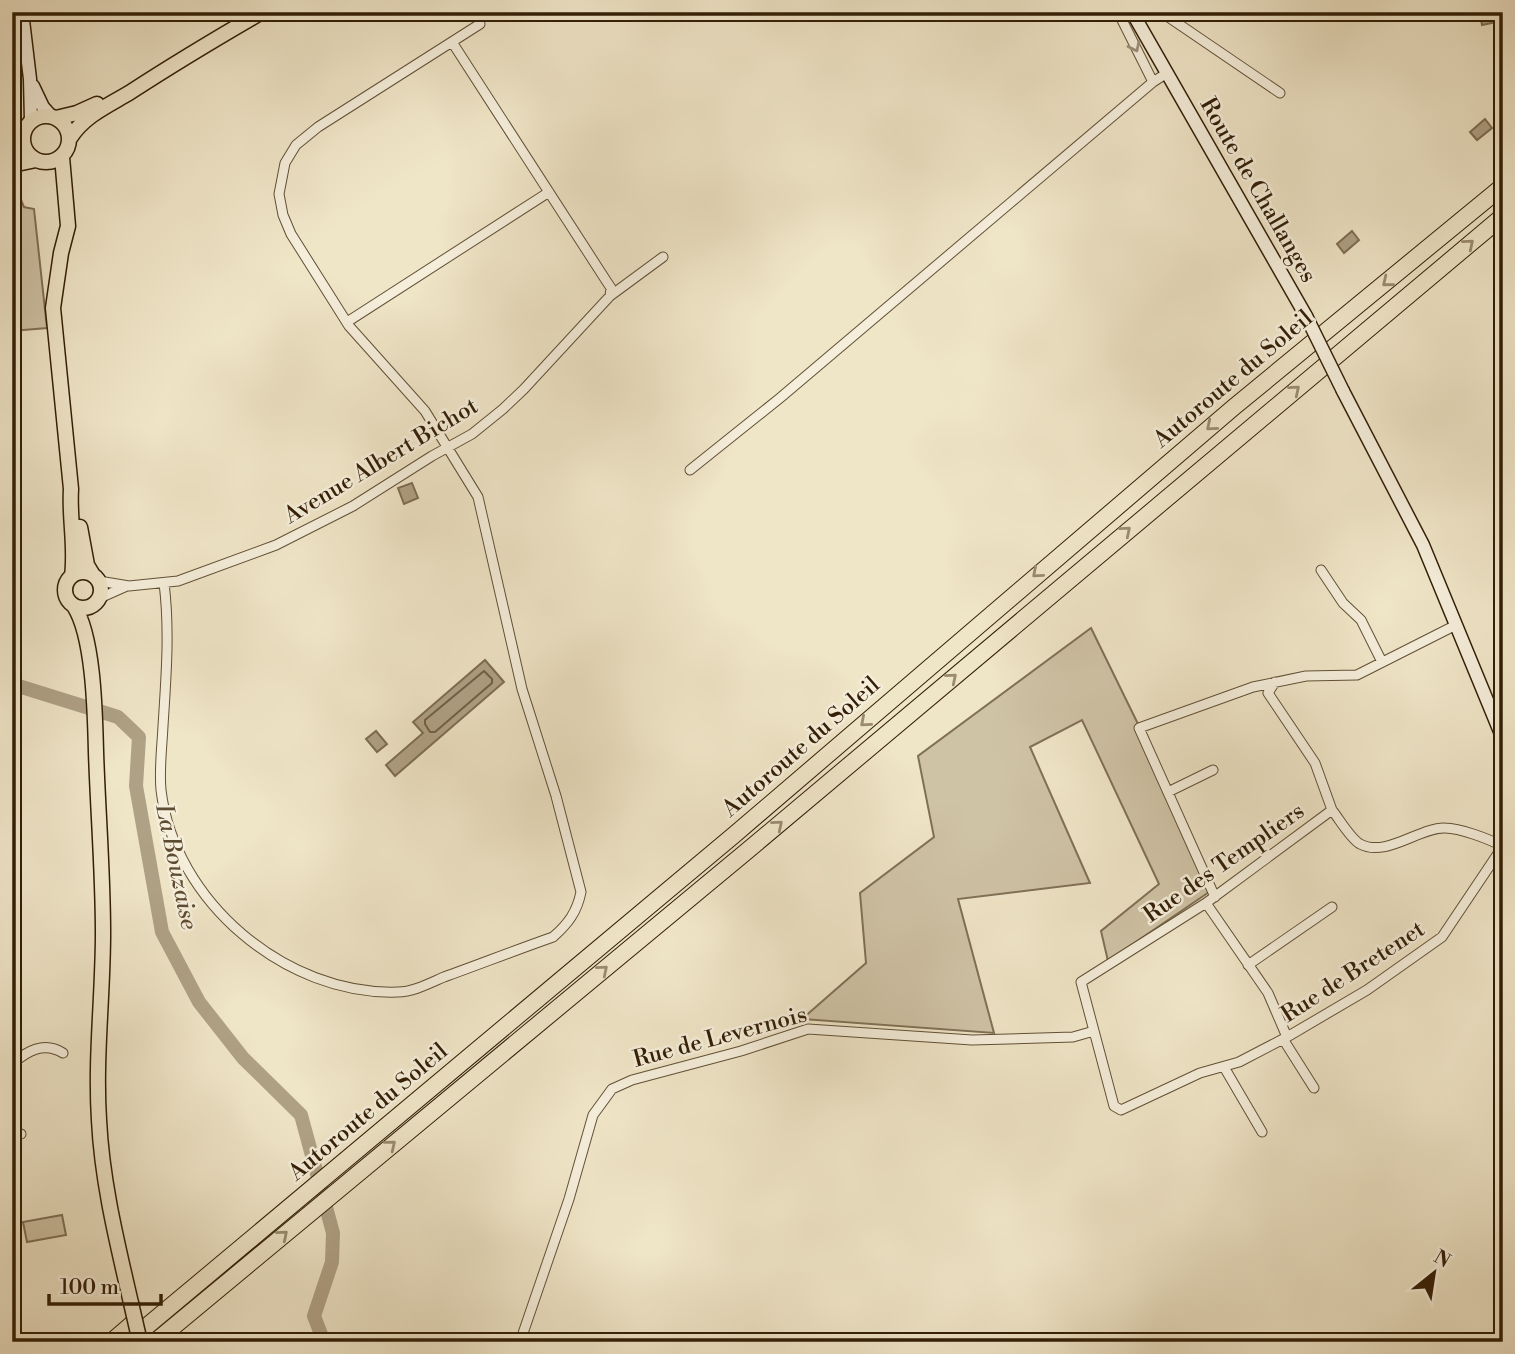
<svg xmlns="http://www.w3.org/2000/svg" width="1515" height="1354" viewBox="0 0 1515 1354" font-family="'Libre Bodoni',serif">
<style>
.green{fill:#cfc3a6;stroke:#807056;stroke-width:2}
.water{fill:#afa185;stroke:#7d6d52;stroke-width:2}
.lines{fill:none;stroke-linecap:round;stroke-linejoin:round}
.shore{stroke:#706046;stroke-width:2}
.river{stroke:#afa185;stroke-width:14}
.street-casing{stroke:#615036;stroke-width:11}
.secondary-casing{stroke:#321e06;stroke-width:15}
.primary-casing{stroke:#321e06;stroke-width:17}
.highway-casing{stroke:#321e06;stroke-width:18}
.street{stroke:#f5eedb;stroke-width:9}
.secondary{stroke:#f5eedb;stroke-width:12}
.primary{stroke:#efe5c7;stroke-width:14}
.highway{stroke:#efe5c7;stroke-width:16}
.secondary-bridge-casing{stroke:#321e06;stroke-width:15;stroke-linecap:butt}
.primary-bridge-casing{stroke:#321e06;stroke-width:17;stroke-linecap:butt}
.secondary-bridge{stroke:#f5eedb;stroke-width:12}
.primary-bridge{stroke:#efe5c7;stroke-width:14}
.oneway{stroke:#9d907b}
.oneway2{stroke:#9a8b70}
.labels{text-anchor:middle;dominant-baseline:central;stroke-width:5;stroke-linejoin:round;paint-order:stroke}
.street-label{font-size:23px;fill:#321e06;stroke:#f5eedb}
.water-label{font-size:24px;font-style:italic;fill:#5e4c32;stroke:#f5eedb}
</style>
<rect width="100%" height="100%" fill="#efe5c7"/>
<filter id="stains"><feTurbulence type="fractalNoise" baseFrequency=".00286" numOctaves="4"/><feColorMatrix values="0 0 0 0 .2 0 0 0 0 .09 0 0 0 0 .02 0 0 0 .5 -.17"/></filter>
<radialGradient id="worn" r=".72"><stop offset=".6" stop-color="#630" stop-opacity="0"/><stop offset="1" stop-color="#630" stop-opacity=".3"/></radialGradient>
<path class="green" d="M12,199L21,200L24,207L34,209L47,328L12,331Z
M1091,628L1139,726L1212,890L1108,961L1101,931L1159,884L1082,720L1030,747L1090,883L958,899L994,1033L802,1019L866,963L860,893L934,837L918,756Z
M62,1215L66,1235L27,1242L23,1222Z"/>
<path class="water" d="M1499,12L1501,21L1482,25L1480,14Z
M1485,119L1492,128L1477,140L1470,132Z
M1352,231L1359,240L1344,253L1337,244Z
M412,483L418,498L404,504L398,488Z
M485,660L504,682L395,776L386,765L423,733L413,722Z
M376,731L387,744L377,752L366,739Z"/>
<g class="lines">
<path class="shore" d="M484,671L492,679V683L435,732H430L425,724V720Z"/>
<path class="river" d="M12,684L118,717L139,737L136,786L162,932L199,1002L243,1058L301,1115L333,1233L332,1262L314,1316L324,1342"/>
<g class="street-casing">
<path id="street" d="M1118,12L1153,82
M1161,12L1280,93
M610,296L663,257
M347,322L549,192
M690,470L780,398L1153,82L1167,73
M1321,570L1343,603L1361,620L1382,662
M99,581L129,586L178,581L276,545L353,506L432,456L472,434L503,409L524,389L610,296L611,288L607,282L452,42
M164,583C170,631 166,678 163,726C162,747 159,769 161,790C174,901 286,996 398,992C413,992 430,983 444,977C480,964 516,950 553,937C568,924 577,912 581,892L556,796L522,689L478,497L425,411L349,326L291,234L283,215L279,194L285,163L296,145L318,127L480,24
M100,598L127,586
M1275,682L1268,693L1315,763L1332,810
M1168,792L1213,770
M1502,846C1489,839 1460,828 1445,828C1420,827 1386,858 1360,844C1350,838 1340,820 1332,810L1206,903L1081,982L1114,1106L1121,1110L1200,1073L1239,1062L1287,1037L1367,990L1442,937L1503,846
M1215,897L1139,728L1253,687L1306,676L1357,675L1454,626
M1206,903L1268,993L1287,1037
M1248,965L1332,907
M1283,1039L1314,1088
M12,1064C27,1051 44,1041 63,1053
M1224,1067L1262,1132
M12,1136L21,1134
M520,1342L569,1199L593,1115L612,1089L632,1080L741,1051L808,1029L972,1040L1073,1037L1094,1031"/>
</g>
<g class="secondary-casing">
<path id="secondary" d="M22,12L30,79L31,121
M1132,12L1306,316
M33,86L43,107L51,116
M1343,391L1423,545L1503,739"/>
</g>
<g class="primary-casing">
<path id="primary" d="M23 139a23 23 0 1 1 46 0a23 23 0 1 1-46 0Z
M56,118L77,113L97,104
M70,138C84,116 107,106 129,93C172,65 217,38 262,12
M62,157L68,226L61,253L53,308L71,489C69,518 76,547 72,576
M12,165L36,160
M80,527L87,565L93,575
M65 590a18 18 0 1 1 36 0a18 18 0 1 1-36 0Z
M74,606C94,637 95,715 96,752C98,813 103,873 103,933C103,995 95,1058 99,1120C102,1182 117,1242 131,1303"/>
</g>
<g class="highway-casing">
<path id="highway" d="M111,1342L133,1323
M128,1342L734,835L1234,407L1503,186
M155,1342L747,851L1503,216"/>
</g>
<use href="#street" class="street"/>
<use href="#secondary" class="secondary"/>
<use href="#primary" class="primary"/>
<use href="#highway" class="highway"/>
<g class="secondary-bridge-casing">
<path id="secondary-bridge" d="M1306,316L1343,391"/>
</g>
<g class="primary-bridge-casing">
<path id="primary-bridge" d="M131,1303L140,1342"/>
</g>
<use href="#secondary-bridge" class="secondary-bridge"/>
<use href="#primary-bridge" class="primary-bridge"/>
</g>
<defs><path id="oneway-chevron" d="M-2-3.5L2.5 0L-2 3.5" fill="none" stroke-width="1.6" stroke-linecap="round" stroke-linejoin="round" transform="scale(1.75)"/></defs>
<use class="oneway" href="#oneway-chevron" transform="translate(1135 47) rotate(64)"/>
<g class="oneway2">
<use href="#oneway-chevron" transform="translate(1469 244) rotate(-40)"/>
<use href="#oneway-chevron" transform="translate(1387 282) rotate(141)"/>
<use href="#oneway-chevron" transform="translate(1295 390) rotate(-40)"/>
<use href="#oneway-chevron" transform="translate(1211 426) rotate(140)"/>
<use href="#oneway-chevron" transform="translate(1126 531) rotate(-40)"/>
<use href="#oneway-chevron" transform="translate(1037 573) rotate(139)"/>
<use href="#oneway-chevron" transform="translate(952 678) rotate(-40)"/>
<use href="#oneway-chevron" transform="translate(865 722) rotate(139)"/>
<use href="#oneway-chevron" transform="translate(778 825) rotate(-40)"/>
<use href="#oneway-chevron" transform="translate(603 970) rotate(-40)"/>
<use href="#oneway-chevron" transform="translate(391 1145) rotate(-39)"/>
<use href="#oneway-chevron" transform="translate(283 1235) rotate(-40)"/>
</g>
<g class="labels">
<g class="street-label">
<text transform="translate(1258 190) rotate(60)">Route de Challanges</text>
<text transform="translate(1233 379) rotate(-40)">Autoroute du Soleil</text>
<text transform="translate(381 461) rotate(-31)">Avenue Albert Bichot</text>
<text transform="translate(801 747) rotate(-41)">Autoroute du Soleil</text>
<text transform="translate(1224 863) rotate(-35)">Rue des Templiers</text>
<text transform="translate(1353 972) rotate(-33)">Rue de Bretenet</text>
<text transform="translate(720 1037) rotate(-15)">Rue de Levernois</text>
<text transform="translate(368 1112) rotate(-40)">Autoroute du Soleil</text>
</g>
<g class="water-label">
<text transform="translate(176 867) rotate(78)">La Bouzaise</text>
</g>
</g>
<rect width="1515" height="1354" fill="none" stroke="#efe5c7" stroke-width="42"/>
<rect x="14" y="14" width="1487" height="1326" fill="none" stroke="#321e06" stroke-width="3.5"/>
<rect x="21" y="21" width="1473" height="1312" fill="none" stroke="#321e06" stroke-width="2"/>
<g transform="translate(1434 1273) rotate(30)" stroke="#f5eedb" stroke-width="5" paint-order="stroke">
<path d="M0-5L12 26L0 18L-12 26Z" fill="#321e06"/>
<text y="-10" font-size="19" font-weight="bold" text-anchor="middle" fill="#321e06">N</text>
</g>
<path d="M49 1294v10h112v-10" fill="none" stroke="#321e06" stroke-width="3.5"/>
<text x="60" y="1294" font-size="21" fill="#321e06" stroke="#f5eedb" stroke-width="5" paint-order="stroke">100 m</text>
<rect width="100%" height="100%" filter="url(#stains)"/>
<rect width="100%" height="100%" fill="url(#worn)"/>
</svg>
